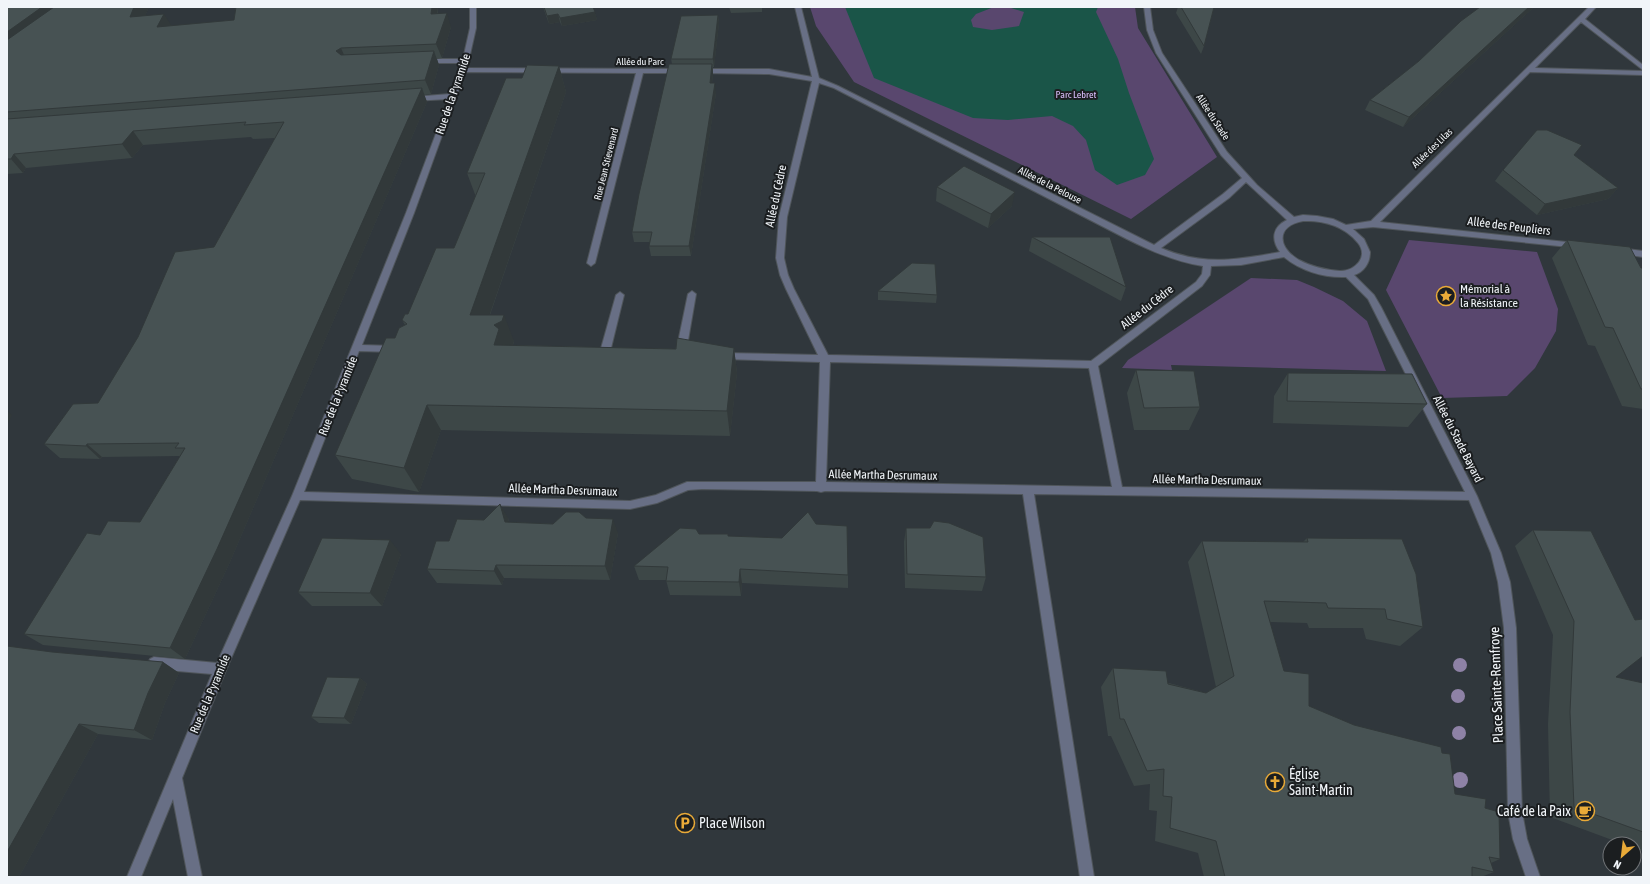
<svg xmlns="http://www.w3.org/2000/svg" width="1650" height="884" viewBox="0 0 1650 884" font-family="'Asap Condensed',sans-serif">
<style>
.green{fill:#59476e}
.water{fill:#1a5548}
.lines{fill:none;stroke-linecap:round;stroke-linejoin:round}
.minor-casing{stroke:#4f555a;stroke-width:2}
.minor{fill:#686f85;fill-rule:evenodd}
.tree{fill:#8e82a6}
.wall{fill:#3d4747}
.shaded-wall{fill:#32393a}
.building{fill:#475253;stroke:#32393a}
.labels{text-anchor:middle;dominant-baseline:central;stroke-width:4;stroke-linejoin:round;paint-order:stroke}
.far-street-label{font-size:10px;fill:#f1f5f9;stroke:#1b1e20}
.far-park-label{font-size:10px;fill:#dbc0fd;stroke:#1b1e20}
.street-label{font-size:12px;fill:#f1f5f9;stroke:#1b1e20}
.poi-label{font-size:12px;fill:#f1f5f9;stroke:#1b1e20;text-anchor:start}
.near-street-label{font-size:14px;fill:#f1f5f9;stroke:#1b1e20}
.near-poi-label{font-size:14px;fill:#f1f5f9;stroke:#1b1e20;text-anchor:start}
</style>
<rect width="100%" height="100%" fill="#30373c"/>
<path class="green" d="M810,7H1135L1138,28L1217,157L1131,219L854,82L816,26Z
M1409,240L1537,252L1558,309L1556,331L1535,368L1507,396L1442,398L1386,290Z
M1251,278L1297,280L1314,287L1343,301L1367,321L1386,371L1171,365L1172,370L1122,368L1128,360Z"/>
<path class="water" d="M845,7H994L976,14L971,20L973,27L992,30L1019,26L1024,12L1008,7H1098L1096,12L1118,59L1129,93L1154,159L1145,175L1117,185L1095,170L1086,140L1073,126L1052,116L1008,120L973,118L874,78Z"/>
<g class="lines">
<g class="minor-casing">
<path id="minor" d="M470,7H476V28L467,68L680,69L683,71L680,73H643L595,263L591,266L587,263L636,73L465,72L414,213L362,345L393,346L398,349L393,352L359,351L304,492L630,501L656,495L687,482H816L820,362L723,359L718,356L723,353L818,355L786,289L780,275L776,258L779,217L812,81L769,74L700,73L697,71L700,69H769L812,77L795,7H801L819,78L838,86L1154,245L1223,194L1242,178L1221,155L1156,53L1147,30L1144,7H1150L1153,30L1162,53L1227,152L1257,185L1294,217L1303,215L1317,216L1333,219L1346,225L1371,221L1589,7H1596L1585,19L1643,65V70L1581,22L1535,68L1643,71V75L1530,72L1380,222L1576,243L1579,244L1580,246L1579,248L1373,227L1353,229L1364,239L1370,252C1370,263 1364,272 1354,275L1374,295L1381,307L1477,496L1501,553L1510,582L1516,628L1522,812L1527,839L1540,877H1526L1513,839L1508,812L1504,628L1498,582L1491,553L1469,500L1034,494L1094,877H1080L1023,494L825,491L821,492L817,491L702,489L688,490L657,503L630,509L300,500L226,670L182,778L202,877H188L173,799L141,877H127L212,674L154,669L150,667L148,663L150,659L154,657L217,663L292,496L406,213L449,99L412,101L408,99L412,97L450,94L462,63H426L423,61L426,59H463L470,28ZM819,83L834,88L1127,239C1151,251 1176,262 1203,266L1202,274L1196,282L1091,361L828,355L794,289L788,275L784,258L787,217ZM1246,182L1287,220C1272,227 1271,240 1280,252C1237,260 1203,266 1161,248L1229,198ZM1303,221C1323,220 1345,226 1358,243C1369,257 1355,271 1340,271C1326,270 1312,267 1299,260C1277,247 1276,226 1303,221ZM1284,257C1301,271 1324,278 1346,277L1368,299L1465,492L1122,487L1098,366L1202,286L1210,275L1211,266L1241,265ZM830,362L1089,368L1112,487L826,482Z
M1619,248L1643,251V257L1616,253L1615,251Z
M692,291L696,294L686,352L681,355L676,352L688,294Z
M620,292L624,295L610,352L605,355L600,352L616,295Z"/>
</g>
<use href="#minor" class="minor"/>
</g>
<g class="tree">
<circle cx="1460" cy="665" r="7"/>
<circle cx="1458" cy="696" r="7"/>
<circle cx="1459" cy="733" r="7"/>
<circle cx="1460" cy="780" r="8"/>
</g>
<path class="wall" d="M7,7H149L145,16L171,26L234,20L236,7H438V13L451,27L442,58L437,59L439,65L431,94L424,95L427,102L230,562L185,659L43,645L24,634L100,535L140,522L180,456L102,457L100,459L60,458L44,444L98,403L214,247L275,138L253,139L251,137L143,145L132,158L26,168L23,173L7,174Z
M543,7H593L597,20L562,26L560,22L549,24Z
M729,7H762V12L731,13Z
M1178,7H1214L1204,46L1201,54L1176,13Z
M1480,7H1534L1403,127L1365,110L1370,100L1419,61Z
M718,15L719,23L714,67H713V74L712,83L716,93L691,256H651L649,246L650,242H634L632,232L672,64L671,59Z
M559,66L566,92L490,315L514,341L513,345L676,349L734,348L737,373L730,436L441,430L419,492L352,479L335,455L395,338L405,325L402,320L408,314L454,248L476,197L467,173L522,78Z
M1574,155L1618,188L1608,199L1537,215L1495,181L1503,170Z
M937,187L1012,206L988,228L936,201Z
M1032,237L1126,287L1121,301L1029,251Z
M1567,240L1641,268H1643V409L1622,406L1595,346L1588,345L1552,258Z
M878,291L937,295L936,303L878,300Z
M1136,370L1200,407L1189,430H1134L1127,393Z
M1288,373L1427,404L1408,427L1273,423L1274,396Z
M508,518L509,522L553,524L586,518L618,533L610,580L504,578L502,585L437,583L427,569L449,541L484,520Z
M906,528L986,577L982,591L905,588L904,542Z
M1533,530L1616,677L1643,683V851L1634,848V844H1623L1550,817L1548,724L1553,635L1515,546Z
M699,534H728V536L848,575V588L742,583L741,596L670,595L666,580H639L634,566Z
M1307,538L1423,627L1400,646L1366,639L1363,628H1309L1307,623L1270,622L1284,671L1309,706L1354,725L1442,753L1455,794L1485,808L1500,859L1491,863L1494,872L1481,877H1204L1198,853L1155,841L1157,811L1149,810L1150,784L1134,786L1111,736H1108L1101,687L1113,668L1206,693L1216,687L1188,562L1202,541L1303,542Z
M401,554L382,606H312L298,592Z
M52,652L163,662L179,673L165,703L152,740L98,734L19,877Z
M360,678L367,684L351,724L319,723L311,717Z"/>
<path class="shaded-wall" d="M42,7H70L7,54V32Z
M134,7H149L139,31L130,17Z
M432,7H438L436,28L431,14Z
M1529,7H1534L1403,127L1409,117Z
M595,12L597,20L562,26L560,18Z
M447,13L451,27L442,58L436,44Z
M164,14L173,28L157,27Z
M558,14L560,22L549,24L547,16Z
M718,15L719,23L714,67L713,59Z
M341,48L347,62L336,51Z
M434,51L439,65L431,94L425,80Z
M712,64L713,74L711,93L710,83Z
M559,66L566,92L481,340L470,315Z
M715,83L716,93L691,256L689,246Z
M422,88L427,102L230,562L185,659L170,648Z
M133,131L143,145L132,158L122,144Z
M14,154L26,168L23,173L11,159Z
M1618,188L1608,199L1537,215L1545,204Z
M1015,192L1012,206L988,228L991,214Z
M504,315L514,341L512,347L494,345V325Z
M734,348L737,373L730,436L727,411Z
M427,405L441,430L419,492L404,468Z
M7,411L12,415L7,425Z
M87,444L102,457L100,459L86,446Z
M500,504L508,518L513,536L505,522Z
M613,519L618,533L610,580L605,566Z
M390,540L401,554L382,606L370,593Z
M496,565L504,578L502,585L494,571Z
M740,569L742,583L741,596L739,582Z
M163,662L179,673L165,703L152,740L134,730L148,693Z
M360,678L367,684L351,724L344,718Z
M79,724L98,734L19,877H7V852Z"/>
<path class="building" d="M7,7H42L7,32Z
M54,7H134L130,17L164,14L157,27L234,20L236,7H432L431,14L447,13L436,44L341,48L336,51L341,55L434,51L425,80L7,112V40Z
M544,7H593L595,12L560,18L558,14L547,16Z
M1181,7H1214L1204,46Z
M1480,7H1529L1409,117L1370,100L1419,61L1461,21Z
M718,15L713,59H671L681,16Z
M669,64H712L710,83H715L689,246H649L652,232H632L639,194Z
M527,65L559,66L470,315H504L502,321L494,325L499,329L494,345L676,349L677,338L734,348L727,411L427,405L404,468L335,455L386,338H395L399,328L407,324L402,320L405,314H408L436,248H454L485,173H467L506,78H522Z
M422,88L217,549L170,648L24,634L87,533L100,535L108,521L140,522L185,448H175L179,443L87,444L86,446L44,444L73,404L98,403L138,337L175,252L214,247L284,122L244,125L246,122L133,131L122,144L14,154L11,159H7V119Z
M1537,130H1547L1582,145L1574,155L1618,188L1545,204L1503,170Z
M964,166L1015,192L991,214L937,187Z
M1032,237H1110L1126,287Z
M1567,240L1630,247L1641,268H1643V389H1641L1613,328L1605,327Z
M912,263L935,264L937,295L878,291Z
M1136,370L1194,371L1200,407L1144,408Z
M1288,373L1412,374L1427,404L1287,401Z
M500,504L505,522L553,524L566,512H579L586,518L613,519L605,566L496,565L494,571L427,569L436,541H449L457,519L484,520Z
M808,512L816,524L847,526L848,575L740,569L739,582L666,581L668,567L634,566L680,528L696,529L699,534H728V536L782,538Z
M934,521L949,523L983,537L986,577L907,574L906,528H930Z
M1533,530L1591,531L1635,620L1643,619V656L1616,677L1643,683V832L1574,807L1570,712L1574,621Z
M322,538L390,540L370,593L298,592Z
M1307,538L1402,539L1416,574L1423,627L1387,619L1385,609L1328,608L1326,603L1264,601L1284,671L1309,674V706L1354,725L1441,747L1442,753L1450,754L1455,794L1486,799L1485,808L1499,812L1500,859L1489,857L1494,872L1472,867V877H1225L1216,841L1170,828L1172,797L1163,796L1164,769L1147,771L1124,719H1120L1113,668L1166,671L1168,684L1206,693L1234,676L1202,541L1308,542Z
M7,646L52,652L163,662L148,693L134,730L79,724L7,852Z
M327,677L360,678L344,718L311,717Z"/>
<defs>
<g id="sight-ring" transform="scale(1)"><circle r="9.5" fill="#1b1e20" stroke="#e9aa38" stroke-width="1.5"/><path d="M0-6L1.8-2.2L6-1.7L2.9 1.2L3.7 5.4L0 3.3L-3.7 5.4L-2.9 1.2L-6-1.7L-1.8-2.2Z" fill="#e9aa38"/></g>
<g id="church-ring" transform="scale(1)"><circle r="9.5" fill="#1b1e20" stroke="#e9aa38" stroke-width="1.5"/><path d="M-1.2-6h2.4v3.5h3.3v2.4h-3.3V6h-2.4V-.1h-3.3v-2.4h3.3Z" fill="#e9aa38"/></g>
<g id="cafe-ring" transform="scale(1)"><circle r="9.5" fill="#1b1e20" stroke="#e9aa38" stroke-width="1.5"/><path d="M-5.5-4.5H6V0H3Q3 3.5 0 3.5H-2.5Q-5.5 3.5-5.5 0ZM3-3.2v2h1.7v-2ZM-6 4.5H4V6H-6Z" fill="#e9aa38"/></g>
<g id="parking-ring" transform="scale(1)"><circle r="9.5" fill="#1b1e20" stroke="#e9aa38" stroke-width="1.5"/><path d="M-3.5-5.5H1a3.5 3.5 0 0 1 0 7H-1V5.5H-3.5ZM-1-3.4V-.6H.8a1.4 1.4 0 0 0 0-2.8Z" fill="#e9aa38"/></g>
</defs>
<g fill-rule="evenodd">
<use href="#sight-ring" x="1446" y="296"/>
<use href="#church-ring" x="1275" y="782"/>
<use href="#cafe-ring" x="1585" y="811"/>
<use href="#parking-ring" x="685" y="823"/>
</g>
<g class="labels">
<g class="far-street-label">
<text x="640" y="61">Allée du Parc</text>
<text transform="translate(1213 117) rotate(57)">Allée du Stade</text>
<text transform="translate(1432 148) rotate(-44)">Allée des Lilas</text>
<text transform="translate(606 164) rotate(-76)">Rue Jean Stievenard</text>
<text transform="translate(1050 185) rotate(27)">Allée de la Pelouse</text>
</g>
<g class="far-park-label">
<text x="1076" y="94">Parc Lebret</text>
</g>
<g class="street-label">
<text transform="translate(453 94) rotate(-71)">Rue de la Pyramide</text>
<text transform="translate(776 196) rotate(-78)">Allée du Cèdre</text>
<text transform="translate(1509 226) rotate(7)">Allée des Peupliers</text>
<text transform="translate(1147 307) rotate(-38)">Allée du Cèdre</text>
<text transform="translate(338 396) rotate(-68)">Rue de la Pyramide</text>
<text transform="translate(1458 439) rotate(63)">Allée du Stade Bayard</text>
<text transform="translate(883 475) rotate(1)">Allée Martha Desrumaux</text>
<text transform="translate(1207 480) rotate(1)">Allée Martha Desrumaux</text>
<text transform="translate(563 490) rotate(2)">Allée Martha Desrumaux</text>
<text transform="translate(210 694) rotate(-67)">Rue de la Pyramide</text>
</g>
<g class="poi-label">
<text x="1460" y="289">Mémorial à<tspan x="1460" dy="14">la Résistance</tspan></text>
</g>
<g class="near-street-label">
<text transform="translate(1496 685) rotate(-92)">Place Sainte-Remfroye</text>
</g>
<g class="near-poi-label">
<text x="1289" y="774">Église<tspan x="1289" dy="16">Saint-Martin</tspan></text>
<text x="1571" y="811" text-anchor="end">Café de la Paix</text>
<text x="699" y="823">Place Wilson</text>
</g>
</g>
<rect width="1650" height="884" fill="none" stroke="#f1f5f9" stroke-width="16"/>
<g transform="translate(1622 856) rotate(208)"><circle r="19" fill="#1b1e20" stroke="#717477"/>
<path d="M0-3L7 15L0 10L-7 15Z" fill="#e9aa38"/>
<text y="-6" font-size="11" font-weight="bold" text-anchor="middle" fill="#f1f5f9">N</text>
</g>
</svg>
